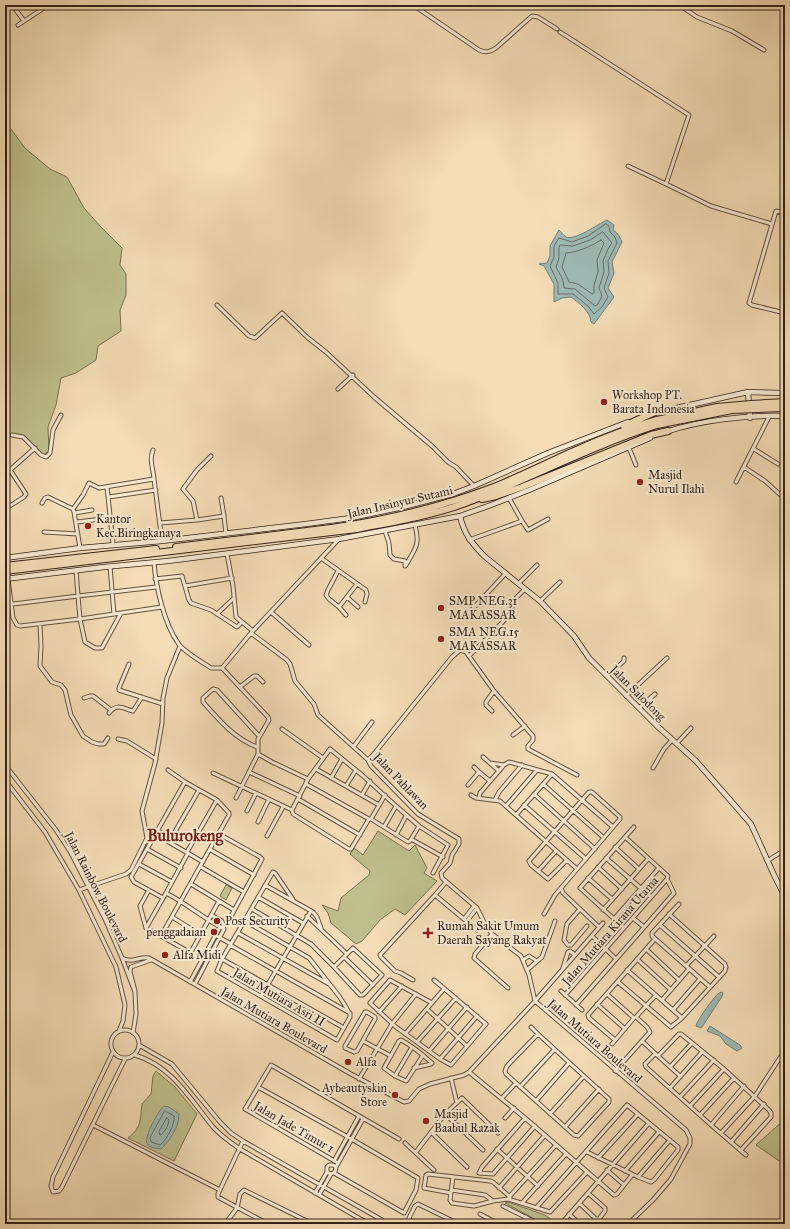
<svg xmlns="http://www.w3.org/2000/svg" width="790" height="1229" viewBox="0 0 790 1229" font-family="'IM FELL Great Primer',serif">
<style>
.green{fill:#bebf8c;stroke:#797152}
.water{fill:#9dbab5;stroke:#737e77}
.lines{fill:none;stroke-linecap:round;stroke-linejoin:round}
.shore{stroke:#686e67;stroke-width:1}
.street-casing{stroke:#645140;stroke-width:5}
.secondary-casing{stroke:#342319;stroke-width:6}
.highway-casing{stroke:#342319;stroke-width:8}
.street{stroke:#f7e8d0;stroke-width:3}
.secondary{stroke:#f7e8d0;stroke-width:4.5}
.highway{stroke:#f3dcb6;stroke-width:6}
.highway-bridge-casing{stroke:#342319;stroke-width:8;stroke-linecap:butt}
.highway-bridge{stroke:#f3dcb6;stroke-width:6}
.poi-dot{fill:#8f2418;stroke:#f7e8d0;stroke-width:1.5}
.labels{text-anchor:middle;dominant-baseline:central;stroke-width:4;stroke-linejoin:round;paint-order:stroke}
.poi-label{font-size:12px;fill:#342319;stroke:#f7e8d0;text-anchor:start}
.street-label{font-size:12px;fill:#342319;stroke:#f7e8d0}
.district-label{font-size:16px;font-weight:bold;fill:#7a1f14;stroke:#f7e8d0}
</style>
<rect width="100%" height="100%" fill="#f3dcb6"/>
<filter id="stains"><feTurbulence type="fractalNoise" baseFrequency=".005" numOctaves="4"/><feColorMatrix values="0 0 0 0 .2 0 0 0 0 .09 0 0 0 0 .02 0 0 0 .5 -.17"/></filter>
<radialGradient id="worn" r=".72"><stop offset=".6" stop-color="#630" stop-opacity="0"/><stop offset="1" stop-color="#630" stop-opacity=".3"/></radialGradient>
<path class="green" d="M5,121L25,148L50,169L67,177L84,208L100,226L122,248L120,265L126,274V295L120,310L121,331L98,346L96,360L76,373L61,378L56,405L48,427L49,451L43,455L19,435L5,437Z
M378,831L409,851L415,845L427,868L424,873L437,881L405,915L395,909L380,920L362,941L356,944L331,923L328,913L322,905L338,911L341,898L369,875L370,871L350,854L354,848L363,855Z
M226,885L232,888L226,900L220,896Z
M156,1071L175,1087L197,1114L174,1161L128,1138C142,1127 140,1120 142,1104L151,1094L153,1076Z
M785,1119V1165L756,1145Z
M508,1202L545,1215L555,1222L554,1224H544L505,1203Z"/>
<path class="water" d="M607,220L614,225L613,230L618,234L622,242L612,262L614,273L608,288L614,297L594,324L591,322C590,311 579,303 571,297L562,298L554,302V284L544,266L539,264L547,263L550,256V246L559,230C561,232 563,235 566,237C575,241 598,224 607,220Z
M722,992L723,994L721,998L704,1024L701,1028L696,1026C697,1020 714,997 719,993Z
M710,1026L740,1045L742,1048L737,1051L726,1044L720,1036L707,1031Z
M164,1106L169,1107L179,1114C179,1128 170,1140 161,1149C156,1148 149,1148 147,1143C144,1137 159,1109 164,1106Z"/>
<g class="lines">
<path class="shore" d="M606,224L609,226L610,232L615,237L617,243L608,261L609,273L604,288L608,297L602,307L594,314L588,306L573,294H558V283L550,266L554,257V246L559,238L572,242L588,236Z
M603,232L612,243L608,249L603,261L604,272L599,288L602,296L598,304L595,306L575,289L564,288L563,280L556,267L559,258V248L560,245L573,246L590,240Z
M601,240L604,243L597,260L598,272L594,285V293L592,294L578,284L569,282L562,267L566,253C578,252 590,247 601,240Z
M165,1111L174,1116C175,1125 167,1139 160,1145L151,1142L150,1138Z
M167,1118L169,1120C169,1124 164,1134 160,1135L159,1132Z"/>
<g class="street-casing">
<path id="street" d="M17,5L16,10L24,21
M413,5L479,50C486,53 490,52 496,48L532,16L538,17L557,29
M679,5L697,17L732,31L764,50
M18,25L44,8V5
M560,32L689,115L666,184L711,206L772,224
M628,166L666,184
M785,213L776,211L749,303L752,305L785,313
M217,305L249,336L255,338L282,313L308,338L326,352L374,397L432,446L448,462L456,467L474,486
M338,389L353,375
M12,435L23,437L41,455L46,457L50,453L53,430L61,415
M629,448L636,465
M754,449L778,464
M5,464L10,470L26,494L24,497L5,509
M744,467L765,481L785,499
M10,470L35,448
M154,479L162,541
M736,482L769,417
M107,487L113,544
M109,497L156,490
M221,498L224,516
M509,498L522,521
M42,503L45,498L48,497L73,509L74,512L80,548
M73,509L83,495L89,483L99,488L154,479C153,467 149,461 153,450
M75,513L92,510
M197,520L193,501L183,489L197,470L211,456
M77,522L110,518
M160,523L197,520L224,516L226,534
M385,531L389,543L390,555L394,559L405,561V566
M44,532L78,534
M339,539L251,633L287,660L290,664L295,681L314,704L318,715L368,760L371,766L418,814L459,839V844L452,855L450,863L441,873L442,878L477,908L486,926L492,934L521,956L529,975L535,1001
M469,540L522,521L528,530L548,519
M227,554L233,586L236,617L253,631
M321,558L366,590L367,594L365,602
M154,563C156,587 164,623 178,643C182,650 200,661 208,666L211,668H222
M406,565C416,547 420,546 415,525
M110,567L114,614
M338,571L328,590L326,595L329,599L339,607
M8,579L13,618L17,625L20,626L80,619L78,596L156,587
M155,579L182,576L189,600L191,603L211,610L237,627L242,622
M519,583L537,565
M185,586L232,578
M347,597L358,607
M540,601L560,582
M5,605L78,596L76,570
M271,612L309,645
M121,613L102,648H95L85,642L80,619L162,607
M217,614L234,598
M346,615L339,607L357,584
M467,615L506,573
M40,624L41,646L40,666L52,682L61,685L65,690L71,715L83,736L92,742L98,744H104L108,738
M469,656L497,628L511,613L513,601L525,589
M129,664L119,688V690L163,704
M222,668L268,717L269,720L258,739V754L236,798
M222,668L251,633
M607,676L624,661V658
M240,687L254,676H257L263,682
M626,696L667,658
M84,698L90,696H93L111,710
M639,708L655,694
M492,711L486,705V702L494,691
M109,713C117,703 122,708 133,711L142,697
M282,729L323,758
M513,735L525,726
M118,739L127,741L156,759
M677,743L691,728
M354,746L372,722
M257,747C234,738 219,720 203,702V698L213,689L217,690L259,736
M258,754L272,762L308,779
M483,757L499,771
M368,760L373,755L452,657L460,650L466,652L494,691L533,736V740L528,746V749L577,775
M490,763L504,765
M5,765L56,830L71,853L105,919L122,958L135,992L136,1014L133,1033
M474,767L479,772
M653,768L664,749L672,740
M316,769L379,805
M168,770L185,782
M249,772L300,796
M213,773L292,810L308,779L330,749L362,775L396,806L384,827
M331,778L342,759
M5,780L45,832L79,890L116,967L125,1005L123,1021L119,1031
M306,784L369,819
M543,784L604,838
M468,785L479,772L490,781
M346,786L356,770
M534,794L595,849
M362,795L370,781
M471,795L476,798L500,801L577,869
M479,798L480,793L504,765L509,762L513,763L552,774L613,827
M298,799L360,835
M495,800L499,792L522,765
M524,805L586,859
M396,806L419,826L448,845L433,873
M506,806L537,770
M292,810L293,814L349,849H351L369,819H371L385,795
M247,811L256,793
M516,815L552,774
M371,819L408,842L410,841L419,826
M258,822L269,799
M157,830L161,833L163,838
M155,834L203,862
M219,834L260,857L262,859L229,920
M396,835L406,816
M267,836L283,807
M411,839L443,857
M169,842L199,790
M615,847L639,869
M147,849L181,868
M211,850L254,875
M187,852L217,800
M606,858L651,897
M767,861L783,851H785
M139,864L172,882
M201,867L244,892
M598,867L622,889
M538,871L556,851
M588,878L612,899
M446,882L435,895L477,930
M191,884L234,910
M265,885L313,912L317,917L321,928
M561,888L563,893L599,927
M79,890L126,874L131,870L147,838L142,811L155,763L162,723L163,698L167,678L180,646
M166,893L188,853
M258,897L303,923
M679,904L652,933V936L710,987
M252,909L311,944L334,967L360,995H363L382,975L353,948L334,967
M580,909L567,924L564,940L568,945H571L587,926
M603,910L648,859
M544,914L555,895L620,819V817L592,792H589L529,861L531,865L548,879L567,860
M307,916L347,954
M172,917L201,935
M633,918L644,927
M464,919L474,906
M614,919L659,868
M245,921L309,958L339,996L346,1007L348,1011
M467,921L477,908
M660,925L719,977
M146,928L166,893C186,903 204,919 224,929
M146,928L140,906L149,890
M624,928L580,888L634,827
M152,931L189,952H191L219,901
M238,933L329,984
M492,934L475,954L474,958L508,988
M215,935L231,944
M161,936L229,815V813L217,800L185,782L131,877L134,882L163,898
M592,936L616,959
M230,945L350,1013V1017L337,1040L217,971L222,959L273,872L275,873L294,901
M646,949L679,980
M344,957L373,985
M122,958C132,964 139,956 149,958L351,1074L404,1102L409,1101L419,1089L430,1084L464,1075L469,1072L535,1001L603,923
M222,959L344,1028
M637,959L671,990
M523,960L529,956L537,961
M686,966L714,936
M563,968L568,952L570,951L575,955
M527,970L542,957L555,921
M627,970L682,1018
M413,980L401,973L395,971L381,957L380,955L435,895
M190,982L220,927
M618,982L671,1027L682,1018L725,971L726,967L725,964L669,914
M195,984L224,929L222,921L211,915
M135,991L130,972L131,967L151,960
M561,991L582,1010
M607,994L634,1018L612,1044
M565,995L667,879
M261,996L311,911
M662,1000L689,969
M535,1001L686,1130L690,1138V1144L671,1179L653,1200L628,1224
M432,1003L390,980L370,1003L396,1027L440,1059L451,1065L486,1024L434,980
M597,1004L625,1029
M576,1005L674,893L667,879L668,876L625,837
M427,1009L467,1046
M673,1010L700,979
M365,1012H367L375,1017V1019L357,1051L354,1052L345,1048V1046Z
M379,1012L402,986
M636,1017L656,995
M531,1027L538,1034
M111 1044a14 14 0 1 1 28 0a14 14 0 1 1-28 0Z
M405,1034L444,989
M538,1034L609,1099V1102L578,1136L574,1135L506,1074L505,1071L507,1066Z
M615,1040L589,1018L588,1015L655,939
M363,1041L391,1056
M642,1041L658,1056L679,1034H681L724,1069L769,1110L771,1113V1117L741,1150
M417,1042L456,998
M139,1045L172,1064L220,1122L231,1133L243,1141L382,1220L384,1224
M429,1051L467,1007
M113,1052L53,1177L51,1186L53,1192L59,1191L62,1187L125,1059
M655,1054L645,1064L646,1067L711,1125L746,1155
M135,1055C172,1066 190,1099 213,1127C221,1136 230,1142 240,1149L369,1224
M658,1056L680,1076
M440,1059L477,1016
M670,1067L692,1043
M414,1068L431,1064L432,1063C423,1055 411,1045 401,1040L399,1041L384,1068L395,1076L406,1081L407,1080L423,1055
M615,1071L650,1032L647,1027L636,1017
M469,1072L525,1118L614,1195L617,1194L632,1175
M395,1076L412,1047
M451,1078L457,1103
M359,1079L392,1024L416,994
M258,1087L348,1137L418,1178L416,1190L404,1213L334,1173
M520,1087L554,1050
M670,1088L702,1052
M680,1097L714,1060
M502,1098L516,1083
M536,1101L569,1063
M690,1106L724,1069
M445,1114L483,1150
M550,1114L584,1076
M700,1115L734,1078
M505,1118L514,1108
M525,1118L482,1167L479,1173L493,1174L535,1126
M93,1125L220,1190
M711,1125L744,1086
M565,1127L599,1089
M431,1132L467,1167
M721,1133L755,1096L785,1050
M243,1141L218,1194V1197L268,1224
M731,1142L764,1104
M405,1143L434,1170
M497,1149L538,1186
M416,1152L445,1114L462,1098L498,1133
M598,1158L638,1114
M334,1161L359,1116
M338,1163L245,1109L271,1065L399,1139
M336,1167L333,1165H329L327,1167V1172L331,1174L335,1172L336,1167L363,1119
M607,1170L624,1185
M625,1171L659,1132
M453,1177L450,1200L452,1203L474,1206L493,1201L508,1199L550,1212L587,1172
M638,1177L670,1140
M499,1188L545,1135
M451,1190L485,1195L493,1201
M315,1193L327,1172
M451,1193L424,1188L426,1175L428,1174L490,1181L493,1182L510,1197
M319,1195L331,1174
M509,1197L556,1145
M522,1203L566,1154
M579,1203L596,1219H599L605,1211V1208L588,1193L649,1123
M503,1206L539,1224
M536,1208L627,1105L678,1147V1150L654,1180L651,1182L638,1177L587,1152
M480,1214L499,1224
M569,1214L580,1224
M225,1224L237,1208L240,1194L244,1190L313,1224
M418,1224L410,1220L409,1218L415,1206L418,1204L459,1224
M523,1224L526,1217
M561,1224L588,1193"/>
</g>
<g class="secondary-casing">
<path id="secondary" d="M748,392L750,418
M654,413L748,392L785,393
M666,432C700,420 749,415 785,416
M460,516C464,534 471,542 484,556L540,601L574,636L589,658L656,725L696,761L724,793L751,824L774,875L785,897
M5,558L80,548L162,541L306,524L351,518L403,507L453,494L474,486L548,453L628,422
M5,579L104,567L168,561L339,539L460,516L491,505L529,490L650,438"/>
</g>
<g class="highway-casing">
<path id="highway" d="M624,426L655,412
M482,499L496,496L522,487L651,435L668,431
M176,547L331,528C387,520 441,507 494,487C521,476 547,463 574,451C601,439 629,428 657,420
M5,566L156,549
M5,571L357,529C392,522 429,516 463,504C529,479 591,446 657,425"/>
</g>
<use href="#street" class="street"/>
<use href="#secondary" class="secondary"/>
<use href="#highway" class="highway"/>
<g class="highway-bridge-casing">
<path id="highway-bridge" d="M657,420L717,407L751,404L785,402
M657,425L732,410L785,408"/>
</g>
<use href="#highway-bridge" class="highway-bridge"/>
</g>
<g class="poi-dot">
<circle cx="604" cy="402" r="4"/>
<circle cx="640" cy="482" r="4"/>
<circle cx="88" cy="526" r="4"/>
<circle cx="441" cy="608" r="4"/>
<circle cx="441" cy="639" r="4"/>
<circle cx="217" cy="921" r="4"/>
<circle cx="214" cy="932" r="4"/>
<path d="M426 927h4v4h4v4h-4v4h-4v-4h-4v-4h4z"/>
<circle cx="165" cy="955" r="4"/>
<circle cx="348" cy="1062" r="4"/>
<circle cx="395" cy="1095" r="4"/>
<circle cx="426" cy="1121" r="4"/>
</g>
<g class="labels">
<g class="poi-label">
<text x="612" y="395">Workshop PT.<tspan x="612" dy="14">Barata Indonesia</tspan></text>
<text x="648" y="475">Masjid<tspan x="648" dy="14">Nurul Ilahi</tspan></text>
<text x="96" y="519">Kantor<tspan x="96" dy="14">Kec.Biringkanaya</tspan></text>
<text x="449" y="601">SMP NEG.31<tspan x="449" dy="14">MAKASSAR</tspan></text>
<text x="449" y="632">SMA NEG.15<tspan x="449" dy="14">MAKASSAR</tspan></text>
<text x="225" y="921">Post Security</text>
<text x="437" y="926">Rumah Sakit Umum<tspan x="437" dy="14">Daerah Sayang Rakyat</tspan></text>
<text x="206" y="932" text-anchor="end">penggadaian</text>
<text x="173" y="955">Alfa Midi</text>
<text x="356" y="1062">Alfa</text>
<text x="387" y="1088" text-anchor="end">Aybeautyskin<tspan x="387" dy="14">Store</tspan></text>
<text x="434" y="1114">Masjid<tspan x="434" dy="14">Baabul Razak</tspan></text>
</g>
<g class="street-label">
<text transform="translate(400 502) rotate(-13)">Jalan Insinyur Sutami</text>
<text transform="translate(638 693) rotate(45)">Jalan Salodong</text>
<text transform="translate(401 781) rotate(46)">Jalan Pahlawan</text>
<text transform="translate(96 887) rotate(63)">Jalan Rainbow Boulevard</text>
<text transform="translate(610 931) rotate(-49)">Jalan Mutiara Kirana Utama</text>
<text transform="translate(279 997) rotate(30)">Jalan Mutiara Asri II</text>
<text transform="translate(274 1020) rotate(30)">Jalan Mutiara Boulevard</text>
<text transform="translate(595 1041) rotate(41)">Jalan Mutiara Boulevard</text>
<text transform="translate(294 1127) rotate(30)">Jalan Jade Timur 1</text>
</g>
<g class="district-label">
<text x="185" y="835">Bulurokeng</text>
</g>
</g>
<rect width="790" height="1229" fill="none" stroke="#f3dcb6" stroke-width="20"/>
<rect x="6" y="6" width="778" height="1217" fill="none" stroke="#342319" stroke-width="2"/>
<rect x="10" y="10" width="770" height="1209" fill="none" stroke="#342319"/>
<rect width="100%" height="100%" filter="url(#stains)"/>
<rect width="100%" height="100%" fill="url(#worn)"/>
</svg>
